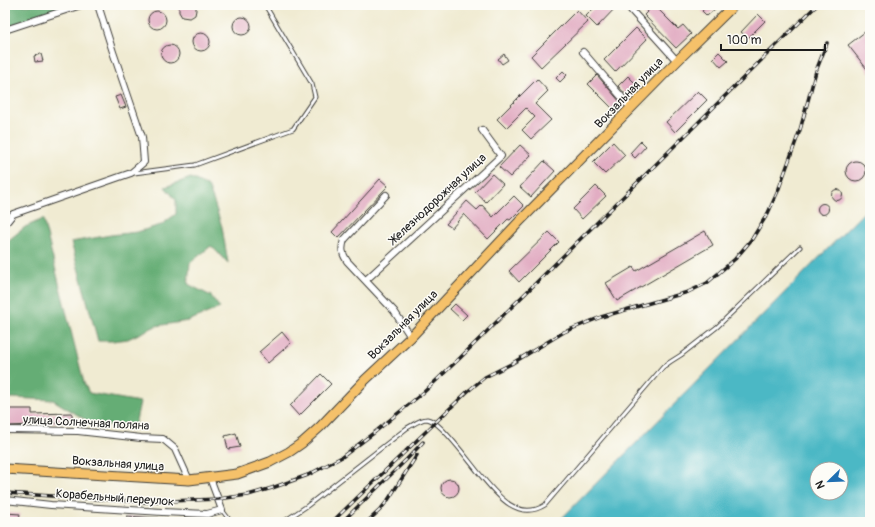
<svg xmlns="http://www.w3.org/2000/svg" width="875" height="527" viewBox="0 0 875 527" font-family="Pangolin,sans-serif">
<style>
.forest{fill:#65ad74;stroke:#406448}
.water{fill:#4bb8c5;stroke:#346a70;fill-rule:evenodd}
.building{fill:#e2adc3}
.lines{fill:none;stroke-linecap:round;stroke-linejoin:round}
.lane-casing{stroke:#3c3b37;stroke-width:5}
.street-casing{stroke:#3c3b37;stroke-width:8}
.primary-casing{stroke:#3c3b37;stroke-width:11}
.lane{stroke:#fff;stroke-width:3}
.street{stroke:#fff;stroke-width:6}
.primary{stroke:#f5c16b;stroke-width:9}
.rail-casing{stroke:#1c1c1c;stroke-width:3.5}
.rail{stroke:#fdfcf7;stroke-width:2;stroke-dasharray:6;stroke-linecap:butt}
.labels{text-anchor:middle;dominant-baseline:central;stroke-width:3;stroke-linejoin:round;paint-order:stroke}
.street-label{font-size:12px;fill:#1c1c1c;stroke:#fdfcf7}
</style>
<rect width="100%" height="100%" fill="#fdfcf7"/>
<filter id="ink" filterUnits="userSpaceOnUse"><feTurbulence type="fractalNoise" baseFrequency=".025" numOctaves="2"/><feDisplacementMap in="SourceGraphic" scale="8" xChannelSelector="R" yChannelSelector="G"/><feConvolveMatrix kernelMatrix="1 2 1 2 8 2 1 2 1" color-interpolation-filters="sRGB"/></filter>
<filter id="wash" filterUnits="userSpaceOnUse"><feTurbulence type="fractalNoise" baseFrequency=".012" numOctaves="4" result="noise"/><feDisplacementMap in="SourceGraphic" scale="16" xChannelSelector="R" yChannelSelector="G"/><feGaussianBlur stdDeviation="0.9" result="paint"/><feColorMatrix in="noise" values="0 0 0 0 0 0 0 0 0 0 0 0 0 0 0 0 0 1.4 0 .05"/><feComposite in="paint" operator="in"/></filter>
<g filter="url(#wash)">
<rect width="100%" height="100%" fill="#f0ebd2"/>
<path class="forest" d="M5,5H65V8L5,28Z
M191,178L208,186L215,205L222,227L228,263L211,246L190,263L188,284L211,296L220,308L188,321L156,326L128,339L113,341H98L71,242L111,235L137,232L161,225L176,214V200L165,187Z
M43,219L84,383L89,393L140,402L135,425H94L53,400L12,398L5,399V243L25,227Z"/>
<path class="water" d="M870,206V522H558ZM817,469H841V493H817Z"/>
<g id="blocks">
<path class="building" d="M179,5H196V10L195,15L192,17L189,18L182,17L179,12Z
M597,5H618L597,27L586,16Z
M654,5L678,29L683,25L691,34L676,48L644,15Z
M708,5H713L716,8L707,16L702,11Z
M577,10L588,22L541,67L531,56Z
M148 20a9 9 0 1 1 18 0a9 9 0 1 1-18 0Z
M758,14L765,21L748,38L741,32Z
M233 26a9 9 0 1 1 18 0a9 9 0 1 1-18 0Z
M636,28L647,39L615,72L604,60Z
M870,28V73L848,45Z
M192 42a9 9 0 1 1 18 0a9 9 0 1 1-18 0Z
M161 54a9 9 0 1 1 18 0a9 9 0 1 1-18 0Z
M719,52L728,61L721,67L713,58Z
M41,54L43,61L35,62L34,56Z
M504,54L508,60L502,64L498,59Z
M563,71L567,75L560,82L556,78Z
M597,75L621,103L614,110L588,84Z
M628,76L636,84L626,95L618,86Z
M537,79L548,91L535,104L551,120L531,139L522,130L535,117L526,108L506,128L497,119Z
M698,91L707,100L675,132L666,122Z
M121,95L126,107L120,109L115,97Z
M641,141L646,146L635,158L630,153Z
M613,142L625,155L605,174L593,162Z
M520,145L531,155L510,177L499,167Z
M544,161L555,171L531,197L520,187Z
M846 171a10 10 0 1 1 20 0a10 10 0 1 1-20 0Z
M492,174L503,184L486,202L475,192Z
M380,179L388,186L338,238L332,232Z
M596,186L606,196L582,219L573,209Z
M831.5 195a5.5 5.5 0 1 1 11 0a5.5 5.5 0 1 1-11 0Z
M514,196L524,206L510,220L508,219L488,239L464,214L452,228L446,224L467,201L477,210L482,205L493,217Z
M817.5 209a5.5 5.5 0 1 1 11 0a5.5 5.5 0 1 1-11 0Z
M705,231L713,245L617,301L606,283L633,267L636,271Z
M549,232L559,242L519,282L509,271Z
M455,304L467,315L462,320L450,309Z
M282,332L291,343L268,363L259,352Z
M321,374L331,384L299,416L290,406Z
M8,409H32V414L72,413V423H32L33,425L8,426Z
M236,433L240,447L228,449L225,436Z
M441 488a9 9 0 1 1 18 0a9 9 0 1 1-18 0Z
M5,513L20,514L19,522H5Z
M127,516L158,518L157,522H127Z"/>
</g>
</g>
<g filter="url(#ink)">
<use href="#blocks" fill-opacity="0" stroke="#3c3b37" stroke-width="1"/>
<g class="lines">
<g class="lane-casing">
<path id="lane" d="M134,173L195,165L293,129L315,97L312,84L265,5
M222,510L228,518L223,522
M283,522L307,506L407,428C413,425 420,419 427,419C433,420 438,425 442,429C455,442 466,457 478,472C494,491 516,523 545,505L663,367L670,362L681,355L717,327L800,247"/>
</g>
<g class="street-casing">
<path id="street" d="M631,10L677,61
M5,30L81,5
M583,52L631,108
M386,195L344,240C341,249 342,253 347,261L394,311L411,337
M5,224L13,214L131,173L144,162L142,137L113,52L98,5
M366,280L501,156L482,130
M5,430L78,431L141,438L163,439L175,449L189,480
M5,500L51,505L162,512L207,514L222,510L210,478"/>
</g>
<g class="primary-casing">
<path id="primary" d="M5,469L189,480L237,474L270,462L289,452L302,443L320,427L365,380L411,337L519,222L677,61L734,5"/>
</g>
<use href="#lane" class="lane"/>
<use href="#street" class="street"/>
<use href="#primary" class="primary"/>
<g class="rail-casing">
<path id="rail" d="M5,493L146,502L218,499L248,495L272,488L308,475L342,457L375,432L424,392L460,358L817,5
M332,522L467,392L485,377L511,364L564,332L601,317L688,292L707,283L735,259L752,239L768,213L778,191L800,130L816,71L827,43
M342,522L407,459L423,442
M367,522L380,510L388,500L417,455"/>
</g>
<use href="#rail" class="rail"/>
</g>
</g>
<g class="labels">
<g class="street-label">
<text transform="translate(629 93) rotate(-46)">Вокзальная улица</text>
<text transform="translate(438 199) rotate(-43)">Железнодорожная улица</text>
<text transform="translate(403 325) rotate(-45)">Вокзальная улица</text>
<text transform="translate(86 423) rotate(3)">улица Солнечная поляна</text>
<text transform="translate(118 464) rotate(4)">Вокзальная улица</text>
<text transform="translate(115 498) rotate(4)">Корабельный переулок</text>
</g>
</g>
<rect width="875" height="527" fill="none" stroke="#fdfcf7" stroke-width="20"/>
<g transform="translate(829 481) rotate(247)"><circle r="19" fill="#fdfcf7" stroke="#a3a29f"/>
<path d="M0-3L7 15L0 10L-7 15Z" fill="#1f6fb2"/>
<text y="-6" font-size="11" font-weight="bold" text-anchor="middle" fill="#1c1c1c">N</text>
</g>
<path d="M721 44v6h104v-6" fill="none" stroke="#1c1c1c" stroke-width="2"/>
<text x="727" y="44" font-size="12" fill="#1c1c1c" stroke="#fdfcf7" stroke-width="3" paint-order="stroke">100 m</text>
</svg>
